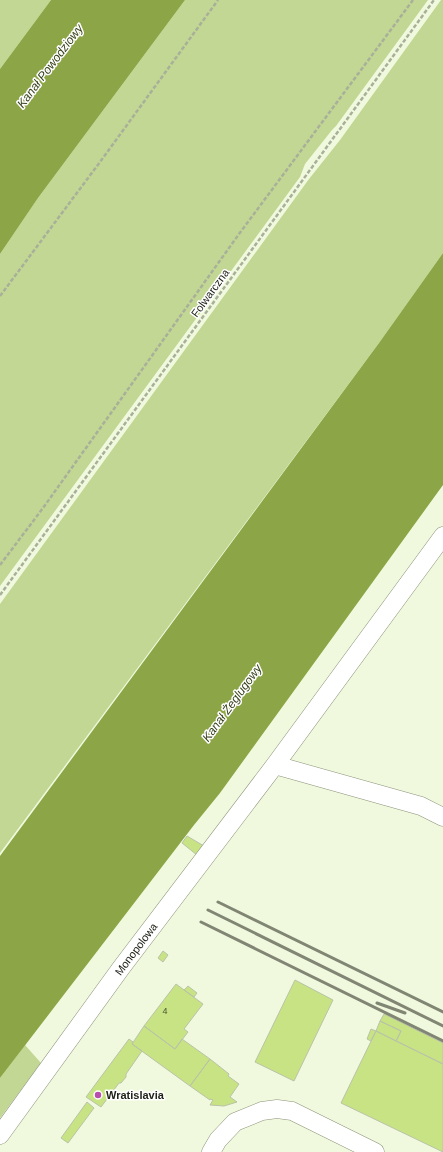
<svg xmlns="http://www.w3.org/2000/svg" width="443" height="1152" viewBox="0 0 443 1152" font-family="Arial,sans-serif">
<style>
.green{fill:#c2d793}
.water{fill:#8ca546}
.building{fill:#c7e383;stroke:#bac3a9}
.lines{fill:none;stroke-linecap:round;stroke-linejoin:round}
.minor-casing{stroke:#8b937a;stroke-width:19}
.path{stroke:#a9b09a;stroke-width:2.5;stroke-dasharray:4 2;stroke-linecap:butt}
.minor{stroke:#fff;stroke-width:18}
.rail{stroke:#818674;stroke-width:3}
.poi-dot{fill:#b94dad;stroke:#fff;stroke-width:1.5}
.labels{text-anchor:middle;dominant-baseline:central;stroke-width:3;stroke-linejoin:round;paint-order:stroke}
.number-label{font-size:9px;fill:#4a5334}
.street-label{font-size:11px;fill:#202319;stroke:#fff}
.poi-label{font-size:11px;font-weight:bold;fill:#202319;stroke:#fff;text-anchor:start}
.water-label{font-size:12px;font-style:italic;fill:#38431c;stroke:#fff}
</style>
<rect width="100%" height="100%" fill="#f0f9dd"/>
<path class="green" d="M0,0H51L0,69Z
M185,0H428L336,126L332,130L305,164L300,177L0,586V254L38,198Z
M441,0H443V253L379,343L0,853V604L309,179L340,140Z
M25,1045L41,1063L0,1118V1078Z"/>
<path class="water" d="M51,0H185L38,198L0,254V69Z
M443,253V485L220,793L194,825L0,1078V856L379,343Z"/>
<path class="building" d="M187,836L204,846L197,855L182,843Z
M163,951L168,955L163,962L158,958Z
M295,980L333,1000L294,1081L255,1062Z
M176,984L203,1004L184,1029L188,1032L175,1049L144,1026Z
M188,986L197,993L194,997L184,990Z
M384,1014L443,1043V1064L396,1041L401,1031L380,1021Z
M380,1021L401,1031L396,1041L376,1031Z
M144,1026L175,1049L182,1039L210,1059L190,1086L132,1044Z
M371,1029L376,1031L371,1041L367,1039Z
M376,1031L443,1064V1152L341,1103Z
M129,1039L133,1042L132,1044L142,1051L126,1074V1077L121,1083H119L101,1107L86,1097Z
M210,1059L229,1074L228,1076L239,1084L230,1097L237,1102L224,1106L210,1105L213,1100L210,1099V1100L190,1086Z
M87,1102L94,1108L68,1143L61,1138Z"/>
<g class="lines">
<g class="minor-casing">
<path id="minor" d="M275,765L421,806L443,817
M0,1135L121,968L275,765L443,536
M211,1152L218,1140L235,1122L262,1111L277,1109L292,1111L375,1152"/>
</g>
<path class="path" d="M0,296L100,162L218,0
M0,565L43,508L239,234L413,0
M0,595L434,0"/>
<use href="#minor" class="minor"/>
<path class="rail" d="M218,902L443,1012
M208,910L443,1026
M201,922L443,1041
M377,1003L405,1013"/>
</g>
<circle class="poi-dot" cx="98" cy="1095" r="4"/>
<g class="labels">
<g class="number-label">
<text x="165" y="1011">4</text>
</g>
<g class="street-label">
<text transform="translate(210 293) rotate(-54)">Folwarczna</text>
<text transform="translate(136 949) rotate(-53)">Monopolowa</text>
</g>
<g class="poi-label">
<text x="106" y="1095">Wratislavia</text>
</g>
<g class="water-label">
<text transform="translate(50 66) rotate(-53)">Kanał Powodziowy</text>
<text transform="translate(232 703) rotate(-54)">Kanał Żeglugowy</text>
</g>
</g>
</svg>
